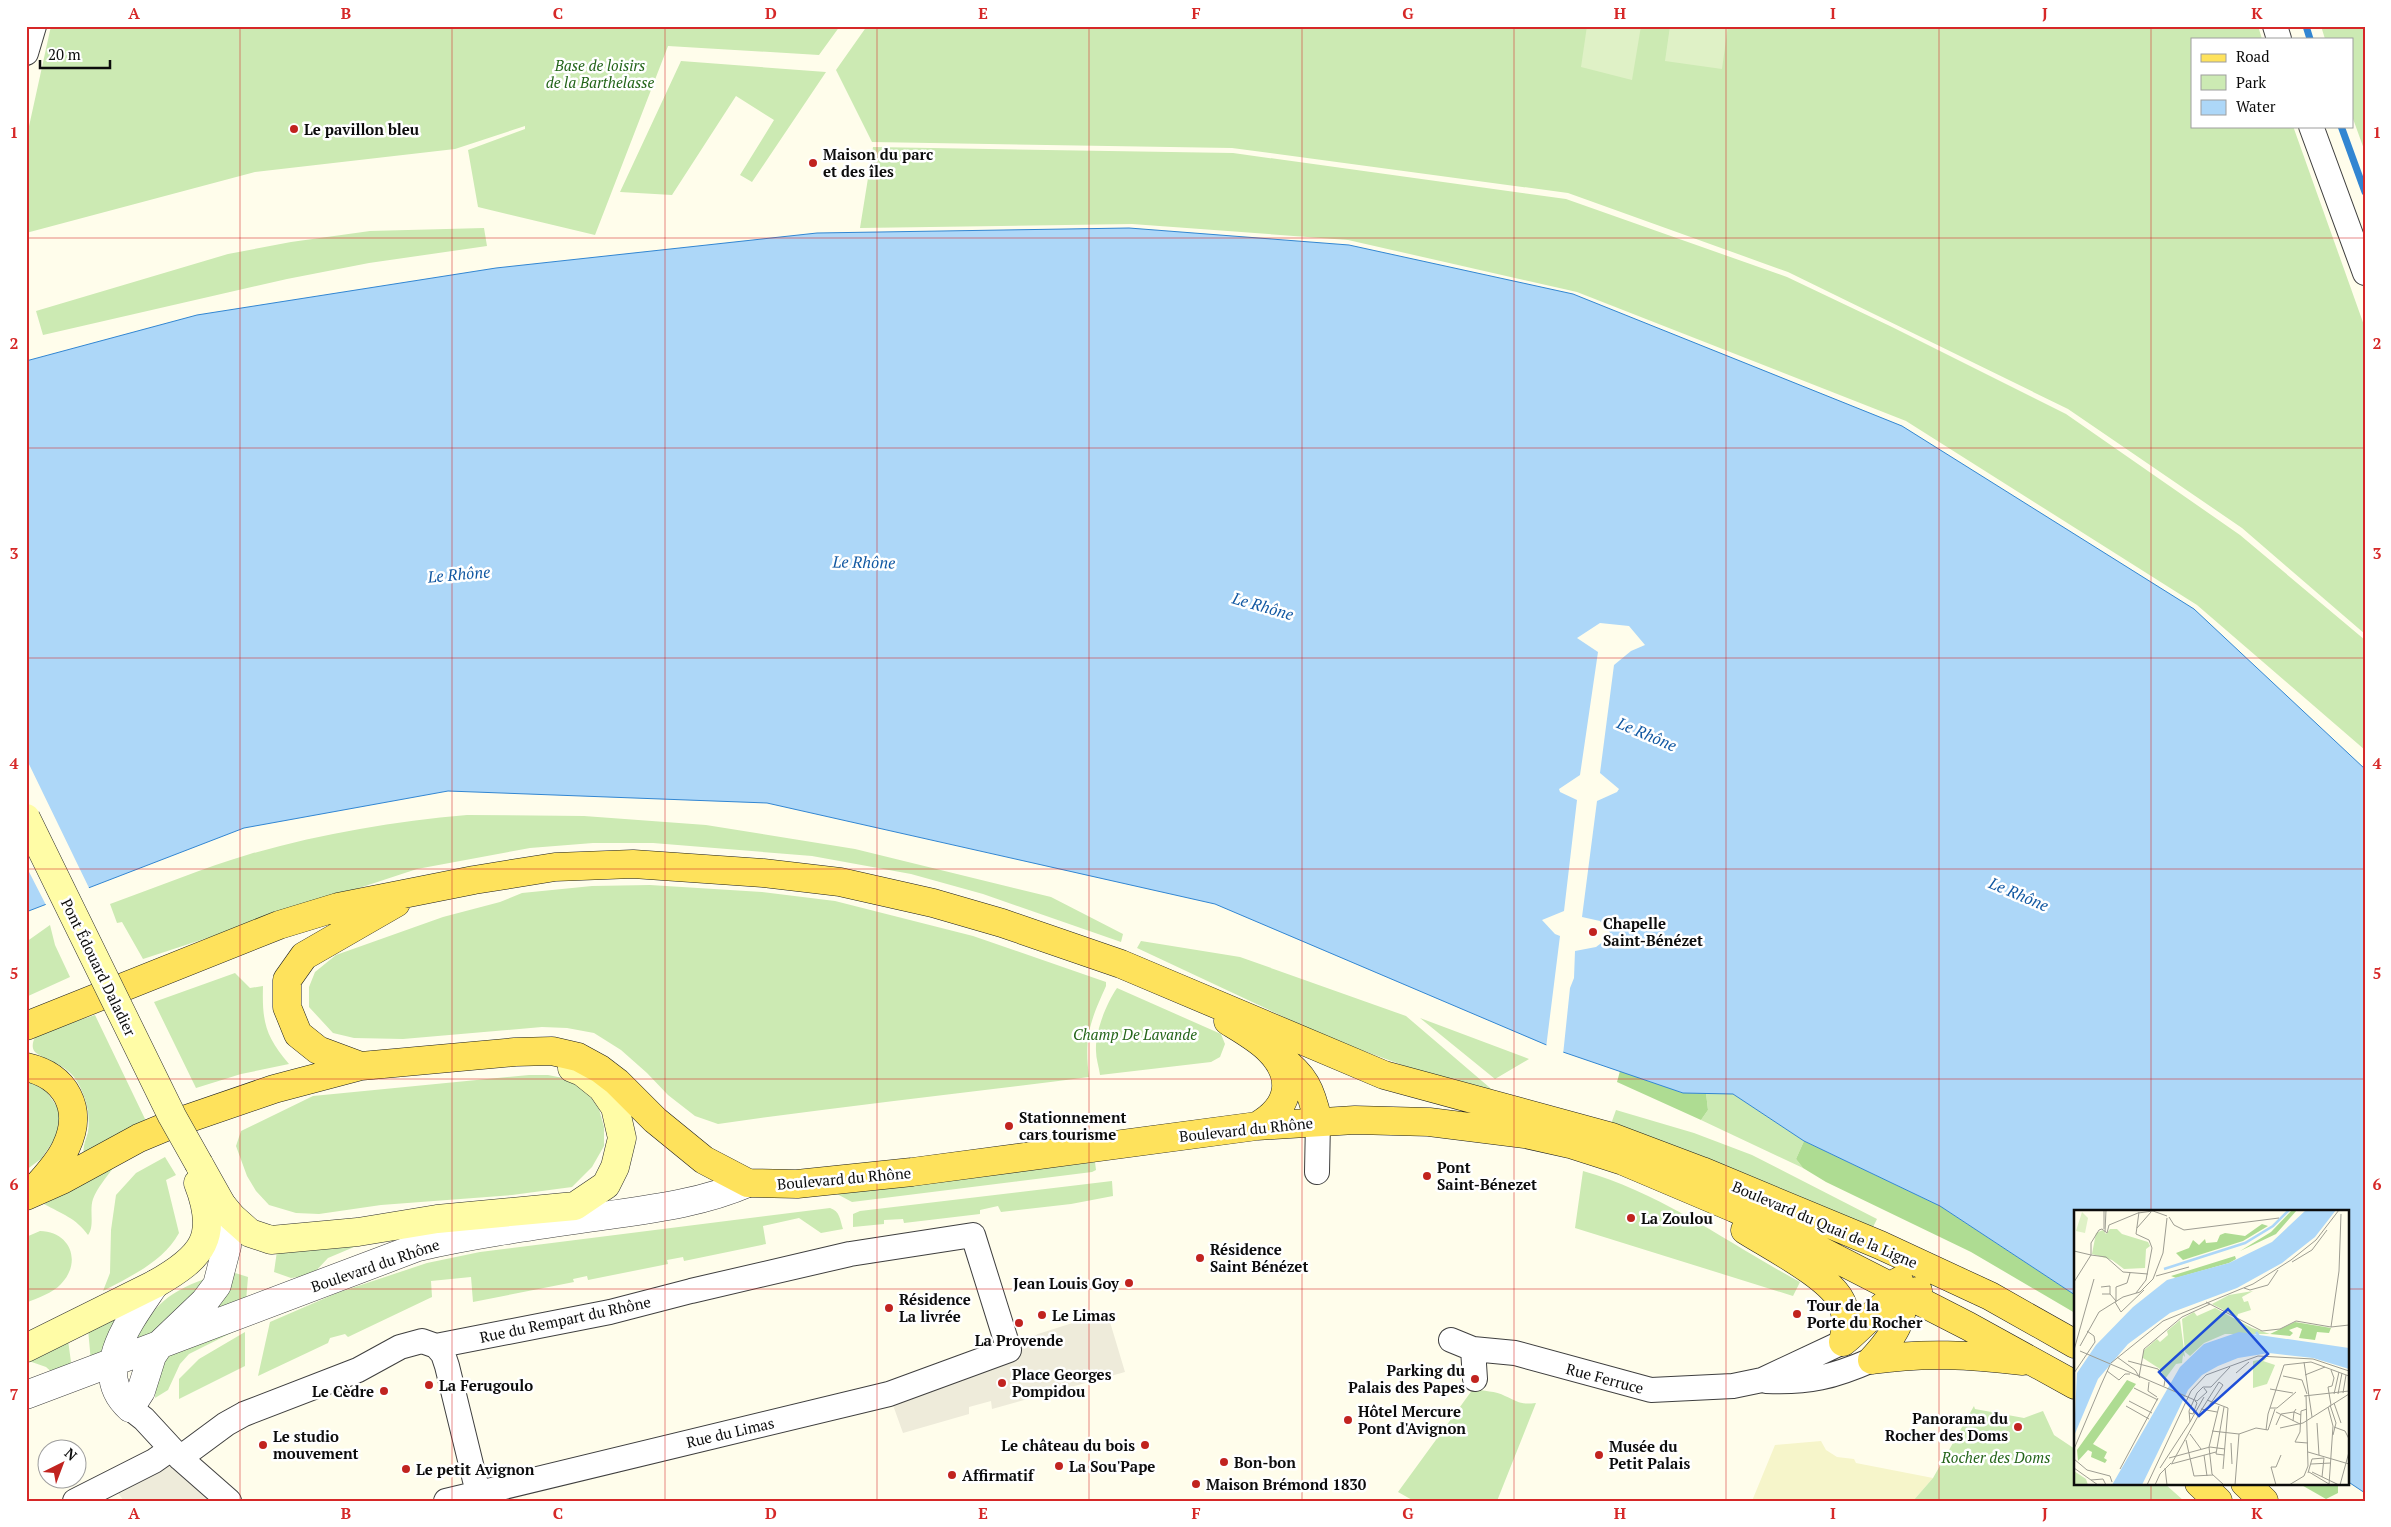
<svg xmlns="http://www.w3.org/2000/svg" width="2391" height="1527" viewBox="0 0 2391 1527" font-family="'PT Serif',serif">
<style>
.farmland{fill:#f6f5ca}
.green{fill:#cceab3}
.forest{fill:#aedc92}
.pitch{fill:#dff1c6}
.plaza{fill:#eeebda}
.water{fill:#add7f8;stroke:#3286d2}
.pier{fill:#fffdeb}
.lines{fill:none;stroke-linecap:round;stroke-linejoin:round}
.stream{stroke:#3286d2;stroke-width:7}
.minor-casing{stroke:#3f3f3f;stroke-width:26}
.tertiary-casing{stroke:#3f3f3f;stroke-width:29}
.secondary-casing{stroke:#2e2e2e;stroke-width:29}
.primary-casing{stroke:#1d1d1d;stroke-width:29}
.minor{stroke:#fff;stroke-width:24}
.tertiary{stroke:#fff;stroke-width:28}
.secondary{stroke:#fffca6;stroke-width:28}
.primary{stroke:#fee25c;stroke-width:28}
.secondary-bridge-casing{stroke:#2e2e2e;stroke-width:29;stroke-linecap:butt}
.secondary-bridge{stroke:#fffca6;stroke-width:28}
.grid{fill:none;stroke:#d62828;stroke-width:1;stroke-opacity:0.55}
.poi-dot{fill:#c1231f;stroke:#fff;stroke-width:2}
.labels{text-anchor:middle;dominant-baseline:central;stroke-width:5;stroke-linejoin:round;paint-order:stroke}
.park-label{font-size:15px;font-style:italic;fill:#24651a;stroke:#fff}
.poi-label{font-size:15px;font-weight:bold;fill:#0c0c0c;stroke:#fff;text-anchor:start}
.street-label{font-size:15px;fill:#0c0c0c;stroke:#fff}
.water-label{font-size:16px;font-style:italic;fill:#1158a2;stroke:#fff}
.inset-river{fill:none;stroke:#add7f8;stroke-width:2.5}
.inset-road{fill:none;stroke:#9e9d92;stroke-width:1}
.view{fill:#1d4ed8;fill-opacity:0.15;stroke:#1d4ed8;stroke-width:2.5}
.inset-edge{fill:none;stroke:#0c0c0c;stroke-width:2.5}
.neatline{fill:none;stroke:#d62828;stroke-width:2}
.grid-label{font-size:16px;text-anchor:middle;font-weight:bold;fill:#d62828}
</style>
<rect width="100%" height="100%" fill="#fffdeb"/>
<path class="farmland" d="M1821,1441L1826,1450L1837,1457L1854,1459L1856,1463L1933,1478L1913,1501H1752L1775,1445Z"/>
<path class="green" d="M51,26H840L819,55L668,46L595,235L478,207L468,150L525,129V126L455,149L255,172L26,233V140Z
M867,26H2258L2262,39H2192V126H2293L2365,328V634L2242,528L2068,409L1788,272L1568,193L1232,148L872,142L836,70Z
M2321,26H2365V152L2352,116V39H2325Z
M681,61L826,72L752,182L740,175L774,120L736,96L672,195L620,192Z
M873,147L1233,153L1566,199L1787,277L1892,327L2066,414L2240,535L2365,640V750L2197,605L1906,421L1577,292L1348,240L1132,224L860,228Z
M484,228L487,246L369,263L287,279L43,335L36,311L228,254L291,242L370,231Z
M467,815L584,816L706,825L855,849L1051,897L1123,934L1121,942L983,894L911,874L812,856L653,843H593L530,848L417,869L143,959L122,922L117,923L110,904C157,887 203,868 250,854C321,834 394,821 467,815Z
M650,885L762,892L835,901L973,936L1106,982V986C1090,1022 1084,1036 1089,1077C965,1093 841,1106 718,1124L695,1116L668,1095L647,1073L621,1050L594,1033L567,1028L542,1027L403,1039L354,1038L333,1033L309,1007V987L315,972L336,955L443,917L500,902L522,893L592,886Z
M50,925L55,945L70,977L26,997V942Z
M1141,941L1240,957L1406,1016L1496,1093L1438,1078L1331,1039L1137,948Z
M235,973L250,988L263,986C262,1021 265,1036 289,1064L241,1074L196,1088L154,1002Z
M1117,988L1221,1034L1225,1044L1220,1057L1211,1062L1100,1075C1099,1067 1096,1059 1096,1051C1095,1032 1106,1004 1117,988Z
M95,1015L146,1121L84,1155C82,1147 86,1140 88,1132C91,1114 85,1092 74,1077C63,1063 44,1060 35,1052C31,1047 33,1042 35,1037L56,1028Z
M1420,1018L1529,1059L1495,1079Z
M529,1075H548L568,1079L589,1095L599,1109L604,1127V1146L592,1167L572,1187L512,1195L381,1205L319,1214L296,1213L269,1205L256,1191L247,1176L236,1146L241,1131L313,1096Z
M26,1080L46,1091L60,1111L58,1134L41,1159L26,1170Z
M1706,1093L1733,1094L1804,1141L1796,1159L1803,1168L1701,1120L1708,1110Z
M1616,1110L1694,1133L1752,1155L1877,1219L1871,1231L1611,1124Z
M165,1157L176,1175L166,1180L179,1233C163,1262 131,1276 103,1291L110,1273L111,1230L116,1195L136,1173Z
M1095,1162L1096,1170L1092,1172L852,1202L837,1194Z
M113,1168C106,1178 97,1188 93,1199C89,1210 95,1226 88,1235C76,1218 62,1214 44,1204Z
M1583,1171C1662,1193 1729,1244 1800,1282L1793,1296L1575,1228Z
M1112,1181L1113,1196L1071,1204L1001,1212L998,1206L980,1210V1214L904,1223L903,1219L884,1220V1224L853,1227V1214L860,1211Z
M830,1208C840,1211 840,1220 843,1229L821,1233L799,1218L763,1226L766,1244L684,1261L683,1257L667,1260L668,1264L588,1280L587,1276L573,1279L574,1282L473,1302L471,1277L431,1281L432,1297L348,1337L345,1334L330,1338L328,1343L258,1376L270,1322L337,1293L427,1263L480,1252Z
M40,1231C71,1232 82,1262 61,1284C53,1293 37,1298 26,1303V1237Z
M353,1243L354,1247L328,1258L312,1275L291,1278L274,1272L277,1251Z
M232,1272L248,1277L246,1301L205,1316Z
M207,1278C185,1313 162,1327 129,1348C154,1309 160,1295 207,1278Z
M122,1314L102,1359L91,1362L88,1329Z
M243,1327L189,1354L180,1364L168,1390L155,1398C156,1386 157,1370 164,1360C177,1341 221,1334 243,1327Z
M245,1332V1366L179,1399V1379L199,1359Z
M68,1340L71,1362L68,1371L55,1375L46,1367L26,1360Z
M1473,1389C1483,1391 1496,1391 1505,1396C1519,1402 1520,1405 1536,1403L1497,1501H1414L1398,1492Z
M1974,1406L1975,1409L2024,1418L2043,1411L2054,1435L2075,1449V1483H2164L2184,1501H1913L1933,1478Z"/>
<path class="forest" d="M1620,1071L1683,1093H1706L1708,1110L1701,1120L1617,1082Z
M1804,1141L1940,1206L2075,1295V1313L1971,1252L1826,1182L1803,1168L1796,1159Z
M2298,1483H2338V1493L2326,1499Z"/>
<path class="pitch" d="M1587,26H1641L1632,80L1581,67Z
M1670,26H1728L1722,69L1665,61Z"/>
<path class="plaza" d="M1107,1312L1125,1372L992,1409L991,1401L969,1407V1414L903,1433L889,1394L1009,1350L1038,1334Z
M180,1458L229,1501H124L115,1489Z"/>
<path class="water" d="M1129,228L1349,245L1573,294L1902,426L2194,609L2365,769V1493L2347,1481V1211H2075V1295L1940,1206L1804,1141L1733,1094L1683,1093L1563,1052L1215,904L767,803L448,791L244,828L26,912V361L197,315L496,268L817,233Z"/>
<path class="pier" d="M1600,623L1629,626L1645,645L1631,651L1614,665L1600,773L1619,789L1617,792L1597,801L1582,917L1600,921L1612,935L1596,947L1575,951L1574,978L1570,988L1563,1055L1546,1048L1560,936L1555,934L1542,920L1564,911L1577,800L1560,792L1559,789L1580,775L1598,652L1577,638Z
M26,758L90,890L47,907L26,866Z"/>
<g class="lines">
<path class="stream" d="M2306,26L2310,39
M2341,126L2365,192"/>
<g class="minor-casing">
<path id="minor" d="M2275,26L2279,39
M26,53L34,26
M2311,126L2365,273
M1317,1172L1318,1121
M1451,1340L1473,1349L1515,1353L1651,1390L1733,1386L1762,1380L1843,1342
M436,1346L443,1354L447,1366L480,1501
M1473,1349L1475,1379
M1766,1381C1809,1383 1833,1377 1872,1360
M130,1408L144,1419L180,1458L229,1501
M180,1458L226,1424L244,1414L358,1370L400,1347L422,1341L436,1346L610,1312L691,1291L850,1254L973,1235L1009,1350L889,1394L446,1501
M75,1501L154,1461L171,1449"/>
</g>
<g class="tertiary-casing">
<path id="tertiary" d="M155,1284C132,1318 89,1371 130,1408L141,1391L152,1356L160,1344L205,1301L217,1285L227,1246V1225L222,1205
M26,1395L418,1247C479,1233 541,1225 603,1216C652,1209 702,1203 748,1183"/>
</g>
<g class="secondary-casing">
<path id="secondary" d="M199,1164L222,1205L232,1217L250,1233L271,1240L358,1232L437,1219L575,1206L606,1185L615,1167L622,1138L615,1107L602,1088L582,1072L572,1068
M26,1348L155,1284C203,1257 219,1237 198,1183"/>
</g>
<g class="primary-casing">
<path id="primary" d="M1228,1021C1241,1029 1255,1037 1266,1047C1296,1075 1292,1106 1257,1126
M26,1026L279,925L338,907L474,880L555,867L633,864L763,873L840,882L933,903L1002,923L1121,964L1384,1075L1612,1137L1702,1171L1880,1245L1990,1296L2075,1344
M1278,1056C1305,1076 1311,1089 1318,1121
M361,1066L318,1050L298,1034L287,1007V980L304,956L396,903
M26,1067C66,1076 84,1109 66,1147C59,1163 44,1178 33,1191
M26,1196L62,1180L139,1138L175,1123L274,1089L361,1066L515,1052L552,1051L578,1057L600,1069L617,1082L655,1120L704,1160L748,1183L797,1184L912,1172L1257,1126L1355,1120L1429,1122L1525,1134L1570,1144L1623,1161L1734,1208L1798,1239L1968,1326L2075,1385
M1745,1230C1770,1246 1829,1276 1841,1301C1848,1315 1846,1328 1843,1342
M1843,1342C1867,1323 1885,1295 1918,1291
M1872,1360C1924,1352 1971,1355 2023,1361
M1872,1360C1894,1336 1910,1314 1899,1281
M2199,1483L2218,1501
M2245,1483L2264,1501"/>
</g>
<use href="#minor" class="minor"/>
<use href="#tertiary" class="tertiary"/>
<use href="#secondary" class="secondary"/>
<use href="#primary" class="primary"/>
<g class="secondary-bridge-casing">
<path id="secondary-bridge" d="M26,818L172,1116L199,1164"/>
</g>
<use href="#secondary-bridge" class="secondary-bridge"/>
</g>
<path class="grid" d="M240,26V1501M452,26V1501M665,26V1501M877,26V1501M1089,26V1501M1302,26V1501M1514,26V1501M1726,26V1501M1939,26V1501M2151,26V1211M26,238H2365M26,448H2365M26,658H2365M26,869H2365M26,1079H2365M26,1289H2075M2347,1289H2365M2151,1483V1501"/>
<g class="poi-dot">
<circle cx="294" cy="129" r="5"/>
<circle cx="813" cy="163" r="5"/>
<circle cx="1593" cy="932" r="5"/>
<circle cx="1009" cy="1126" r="5"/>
<circle cx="1427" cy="1176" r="5"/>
<circle cx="1631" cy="1218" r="5"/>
<circle cx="1200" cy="1258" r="5"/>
<circle cx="1129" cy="1283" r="5"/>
<circle cx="889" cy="1308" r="5"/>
<circle cx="1797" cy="1314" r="5"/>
<circle cx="1042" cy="1315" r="5"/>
<circle cx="1019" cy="1323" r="5"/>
<circle cx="1475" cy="1379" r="5"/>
<circle cx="1002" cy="1383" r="5"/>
<circle cx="429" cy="1385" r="5"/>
<circle cx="384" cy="1391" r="5"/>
<circle cx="1348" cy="1420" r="5"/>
<circle cx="2018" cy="1427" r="5"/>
<circle cx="263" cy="1445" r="5"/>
<circle cx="1145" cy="1445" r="5"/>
<circle cx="1599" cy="1455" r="5"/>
<circle cx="1224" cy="1462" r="5"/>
<circle cx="1059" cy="1466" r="5"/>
<circle cx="406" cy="1469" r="5"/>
<circle cx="952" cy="1475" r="5"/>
<circle cx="1196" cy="1484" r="5"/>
</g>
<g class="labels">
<g class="park-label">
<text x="600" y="65">Base de loisirs<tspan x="600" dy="17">de la Barthelasse</tspan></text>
<text x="1135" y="1034">Champ De Lavande</text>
<text x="1996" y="1457">Rocher des Doms</text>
</g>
<g class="poi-label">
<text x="304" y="129">Le pavillon bleu</text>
<text x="823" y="154">Maison du parc<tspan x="823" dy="17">et des îles</tspan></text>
<text x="1603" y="923">Chapelle<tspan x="1603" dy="17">Saint-Bénézet</tspan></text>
<text x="1019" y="1117">Stationnement<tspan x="1019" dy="17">cars tourisme</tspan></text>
<text x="1437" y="1167">Pont<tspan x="1437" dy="17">Saint-Bénezet</tspan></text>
<text x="1641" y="1218">La Zoulou</text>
<text x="1210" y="1249">Résidence<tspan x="1210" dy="17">Saint Bénézet</tspan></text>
<text x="1119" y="1283" text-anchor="end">Jean Louis Goy</text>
<text x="899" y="1299">Résidence<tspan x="899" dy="17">La livrée</tspan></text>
<text x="1807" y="1305">Tour de la<tspan x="1807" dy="17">Porte du Rocher</tspan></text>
<text x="1052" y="1315">Le Limas</text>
<text x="1019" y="1340" text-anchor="middle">La Provende</text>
<text x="1465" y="1370" text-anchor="end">Parking du<tspan x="1465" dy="17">Palais des Papes</tspan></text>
<text x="1012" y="1374">Place Georges<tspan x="1012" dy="17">Pompidou</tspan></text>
<text x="439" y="1385">La Ferugoulo</text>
<text x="374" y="1391" text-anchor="end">Le Cèdre</text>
<text x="1358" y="1411">Hôtel Mercure<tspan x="1358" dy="17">Pont d'Avignon</tspan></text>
<text x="2008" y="1418" text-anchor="end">Panorama du<tspan x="2008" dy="17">Rocher des Doms</tspan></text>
<text x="273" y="1436">Le studio<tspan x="273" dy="17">mouvement</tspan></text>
<text x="1135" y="1445" text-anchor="end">Le château du bois</text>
<text x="1609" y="1446">Musée du<tspan x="1609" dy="17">Petit Palais</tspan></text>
<text x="1234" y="1462">Bon-bon</text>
<text x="1069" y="1466">La Sou'Pape</text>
<text x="416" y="1469">Le petit Avignon</text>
<text x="962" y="1475">Affirmatif</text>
<text x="1206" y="1484">Maison Brémond 1830</text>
</g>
<g class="street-label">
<text transform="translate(99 967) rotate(64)">Pont Édouard Daladier</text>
<text transform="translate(1246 1129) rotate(-6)">Boulevard du Rhône</text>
<text transform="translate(844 1178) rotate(-5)">Boulevard du Rhône</text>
<text transform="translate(1825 1224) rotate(23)">Boulevard du Quai de la Ligne</text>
<text transform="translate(375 1265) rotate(-19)">Boulevard du Rhône</text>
<text transform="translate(565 1319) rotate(-12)">Rue du Rempart du Rhône</text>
<text transform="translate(1605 1378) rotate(15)">Rue Ferruce</text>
<text transform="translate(730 1432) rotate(-13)">Rue du Limas</text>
</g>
<g class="water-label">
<text transform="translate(864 562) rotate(1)">Le Rhône</text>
<text transform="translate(459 574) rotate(-5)">Le Rhône</text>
<text transform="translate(1263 606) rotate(16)">Le Rhône</text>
<text transform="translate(1647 734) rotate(23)">Le Rhône</text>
<text transform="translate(2019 894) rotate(23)">Le Rhône</text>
</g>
</g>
<g transform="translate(2074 1210)">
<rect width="275" height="275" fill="#fffdeb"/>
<path d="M36,19H43L48,24L74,32L76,36L72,39L71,58L50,59L38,50L18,44L22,23L29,20L32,24ZM179,81L168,87L170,92L174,91L177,100L164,104L163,107L138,94L155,85ZM141,98L178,118L196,124H151L130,133L116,146L111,142L108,109L120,102L123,106ZM106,110L111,147L109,145L108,153L102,154L91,169L86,159L69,148V141L83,129L86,132L94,125L93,121ZM194,148L189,151L201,155L193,174L179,178V151ZM0,261L12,269L14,275H0Z" fill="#cceab3"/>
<path d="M218,0H223L202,24L166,41L197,22ZM188,14L194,16L169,31L109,50L102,43L115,38L119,30L125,35L131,29L132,33L143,32L146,25L151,23L171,26ZM161,46L162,49L155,53L102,68L97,66ZM221,112L257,118L255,123L243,122L241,130L225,128L228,119L223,117L215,120L219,123L216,126L196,124ZM53,170L62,174L19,234L33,242L30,248L33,250L31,253L17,247L18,242L14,240L4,251L3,240Z" fill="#aedc92"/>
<path d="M8,2L14,8L11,23L2,21Z" fill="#dff1c6"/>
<path d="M232,0H262L241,27L208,53L163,78L96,103L54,134L24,169L0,226L3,163L22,135L59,97L93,70L155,53L198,32ZM165,122L275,138V159L239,148L195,143L164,148L144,156L128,165L114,180L68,275H38L106,157L130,134Z" fill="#add7f8"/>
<path class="inset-river" d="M90,59L171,33L199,16L215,0M182,122L196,142"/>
<path class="inset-road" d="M95,7L100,15L110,20L205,8M63,18L77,2M30,19V0M31,22L32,0M0,41L17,45M17,45L32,47L49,62L74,64M218,52L238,40L253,20M82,66L115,57M0,72L17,45V33L25,20L28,19L33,23L35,15L64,3L79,1L93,6M27,77L36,76V84M170,78L176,80L194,75L204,60M62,83L72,70L78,38L75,30L62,24L65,2M28,84H36L42,91M41,92L47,102L70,80M42,92V77L53,73L56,63M132,92L188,121L206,119L222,111L257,117L275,115M257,117L265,61L267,4M6,136L25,102L49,87L66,82L79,69L89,43L93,8M0,140L20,69M6,141L123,191L133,182L130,178M43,147L61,160L66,168M54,151L84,159L91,170L90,176M230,152L238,207M37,153L89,111L179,74L217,50L242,30L265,0M257,160L260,168L258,176L254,177L257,195M33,161L45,170L51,164H56M0,163L21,132L20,126L13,121M162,163L175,152M231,165L251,157M209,166L228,170L233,184M65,167L70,139L108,107L136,94M75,172L74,181L83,187M27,175L36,155M60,178L84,190M196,179L219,183M269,183L272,165M260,184L265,162M264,184L268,163M230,186L275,181M133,190L154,198L149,259M55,191L78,203M260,193L267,213M256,195L262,213L259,225M52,196L75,209M145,196L135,237L138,264L150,275M150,197L142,244L150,245M254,197L259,216L255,275M196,198H203L222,182M127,199L143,202M128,199L145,172L149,175L133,199M233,199L227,201L226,222L221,232L234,233M202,202L226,214M115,203L119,204L123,193L121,191M219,211L220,202L227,205M116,212L130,187M243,213L245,245M202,215L207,204L220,202L222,199M260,217L271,221L275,229M206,218L229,213L275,184M192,220L194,204L210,155L237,152L275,166M138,221L165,224L182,218L194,220L201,199M116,224L127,239M112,230L120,266L139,265M157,233L158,254M0,239L27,175M234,242L275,254M130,245L133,266M95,248L136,237L151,239M0,249L13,260L36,266L38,272M98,253L128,199M97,254L142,242M237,254L257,253M0,258L24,275M86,258L116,212L115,201L123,183L129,177H137L156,157M91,258L93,275M46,259L84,188M235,262L255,274M238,262L265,275M234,263L238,249L250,248M248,267L250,248M17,270L29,269L32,275M73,275L117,181L132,165L184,146L239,149L275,161M81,275L86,264L97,253M161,275L165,224M202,275L197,257H202L207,245M215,275L230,266L234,256L232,185M266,275L275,242"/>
<path class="view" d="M154,99L194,144L125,206L85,162Z"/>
<rect width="275" height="275" class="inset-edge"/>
</g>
<rect width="2391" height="1527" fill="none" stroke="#ffffff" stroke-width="55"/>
<rect x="2191" y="38" width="162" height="90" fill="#ffffff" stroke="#9e9e9e"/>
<rect x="2201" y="54" width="25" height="8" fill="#fee25c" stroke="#9e9e9e"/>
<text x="2236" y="62" font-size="15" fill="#0c0c0c">Road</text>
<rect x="2201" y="75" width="25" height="15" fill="#cceab3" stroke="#9e9e9e"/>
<text x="2236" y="88" font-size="15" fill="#0c0c0c">Park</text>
<rect x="2201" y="100" width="25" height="15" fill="#add7f8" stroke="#9e9e9e"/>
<text x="2236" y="112" font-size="15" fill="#0c0c0c">Water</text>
<g transform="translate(62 1464) rotate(42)"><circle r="24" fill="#ffffff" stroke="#9e9e9e"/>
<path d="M0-4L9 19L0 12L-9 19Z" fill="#c1231f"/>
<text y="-8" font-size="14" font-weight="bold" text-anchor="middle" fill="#0c0c0c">N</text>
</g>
<path d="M40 60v8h70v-8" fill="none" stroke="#0c0c0c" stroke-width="2.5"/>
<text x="48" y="60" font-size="15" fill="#0c0c0c" stroke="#ffffff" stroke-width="4" paint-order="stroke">20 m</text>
<rect x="28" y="28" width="2336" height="1472" class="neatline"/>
<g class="grid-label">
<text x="134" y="19">A</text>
<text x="346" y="19">B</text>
<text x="558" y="19">C</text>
<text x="771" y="19">D</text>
<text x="983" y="19">E</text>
<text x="1196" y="19">F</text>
<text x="1408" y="19">G</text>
<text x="1620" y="19">H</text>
<text x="1833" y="19">I</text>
<text x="2045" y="19">J</text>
<text x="2257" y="19">K</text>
<text x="14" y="138">1</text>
<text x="2377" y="138">1</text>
<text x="14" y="349">2</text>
<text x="2377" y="349">2</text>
<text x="14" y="559">3</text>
<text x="2377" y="559">3</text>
<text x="14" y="769">4</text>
<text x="2377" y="769">4</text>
<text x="14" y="979">5</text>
<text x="2377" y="979">5</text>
<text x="14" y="1190">6</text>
<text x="2377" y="1190">6</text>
<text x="14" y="1400">7</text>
<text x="2377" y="1400">7</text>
<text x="134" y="1519">A</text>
<text x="346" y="1519">B</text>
<text x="558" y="1519">C</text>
<text x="771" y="1519">D</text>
<text x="983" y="1519">E</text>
<text x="1196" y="1519">F</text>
<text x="1408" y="1519">G</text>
<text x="1620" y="1519">H</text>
<text x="1833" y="1519">I</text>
<text x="2045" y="1519">J</text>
<text x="2257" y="1519">K</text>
</g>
</svg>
